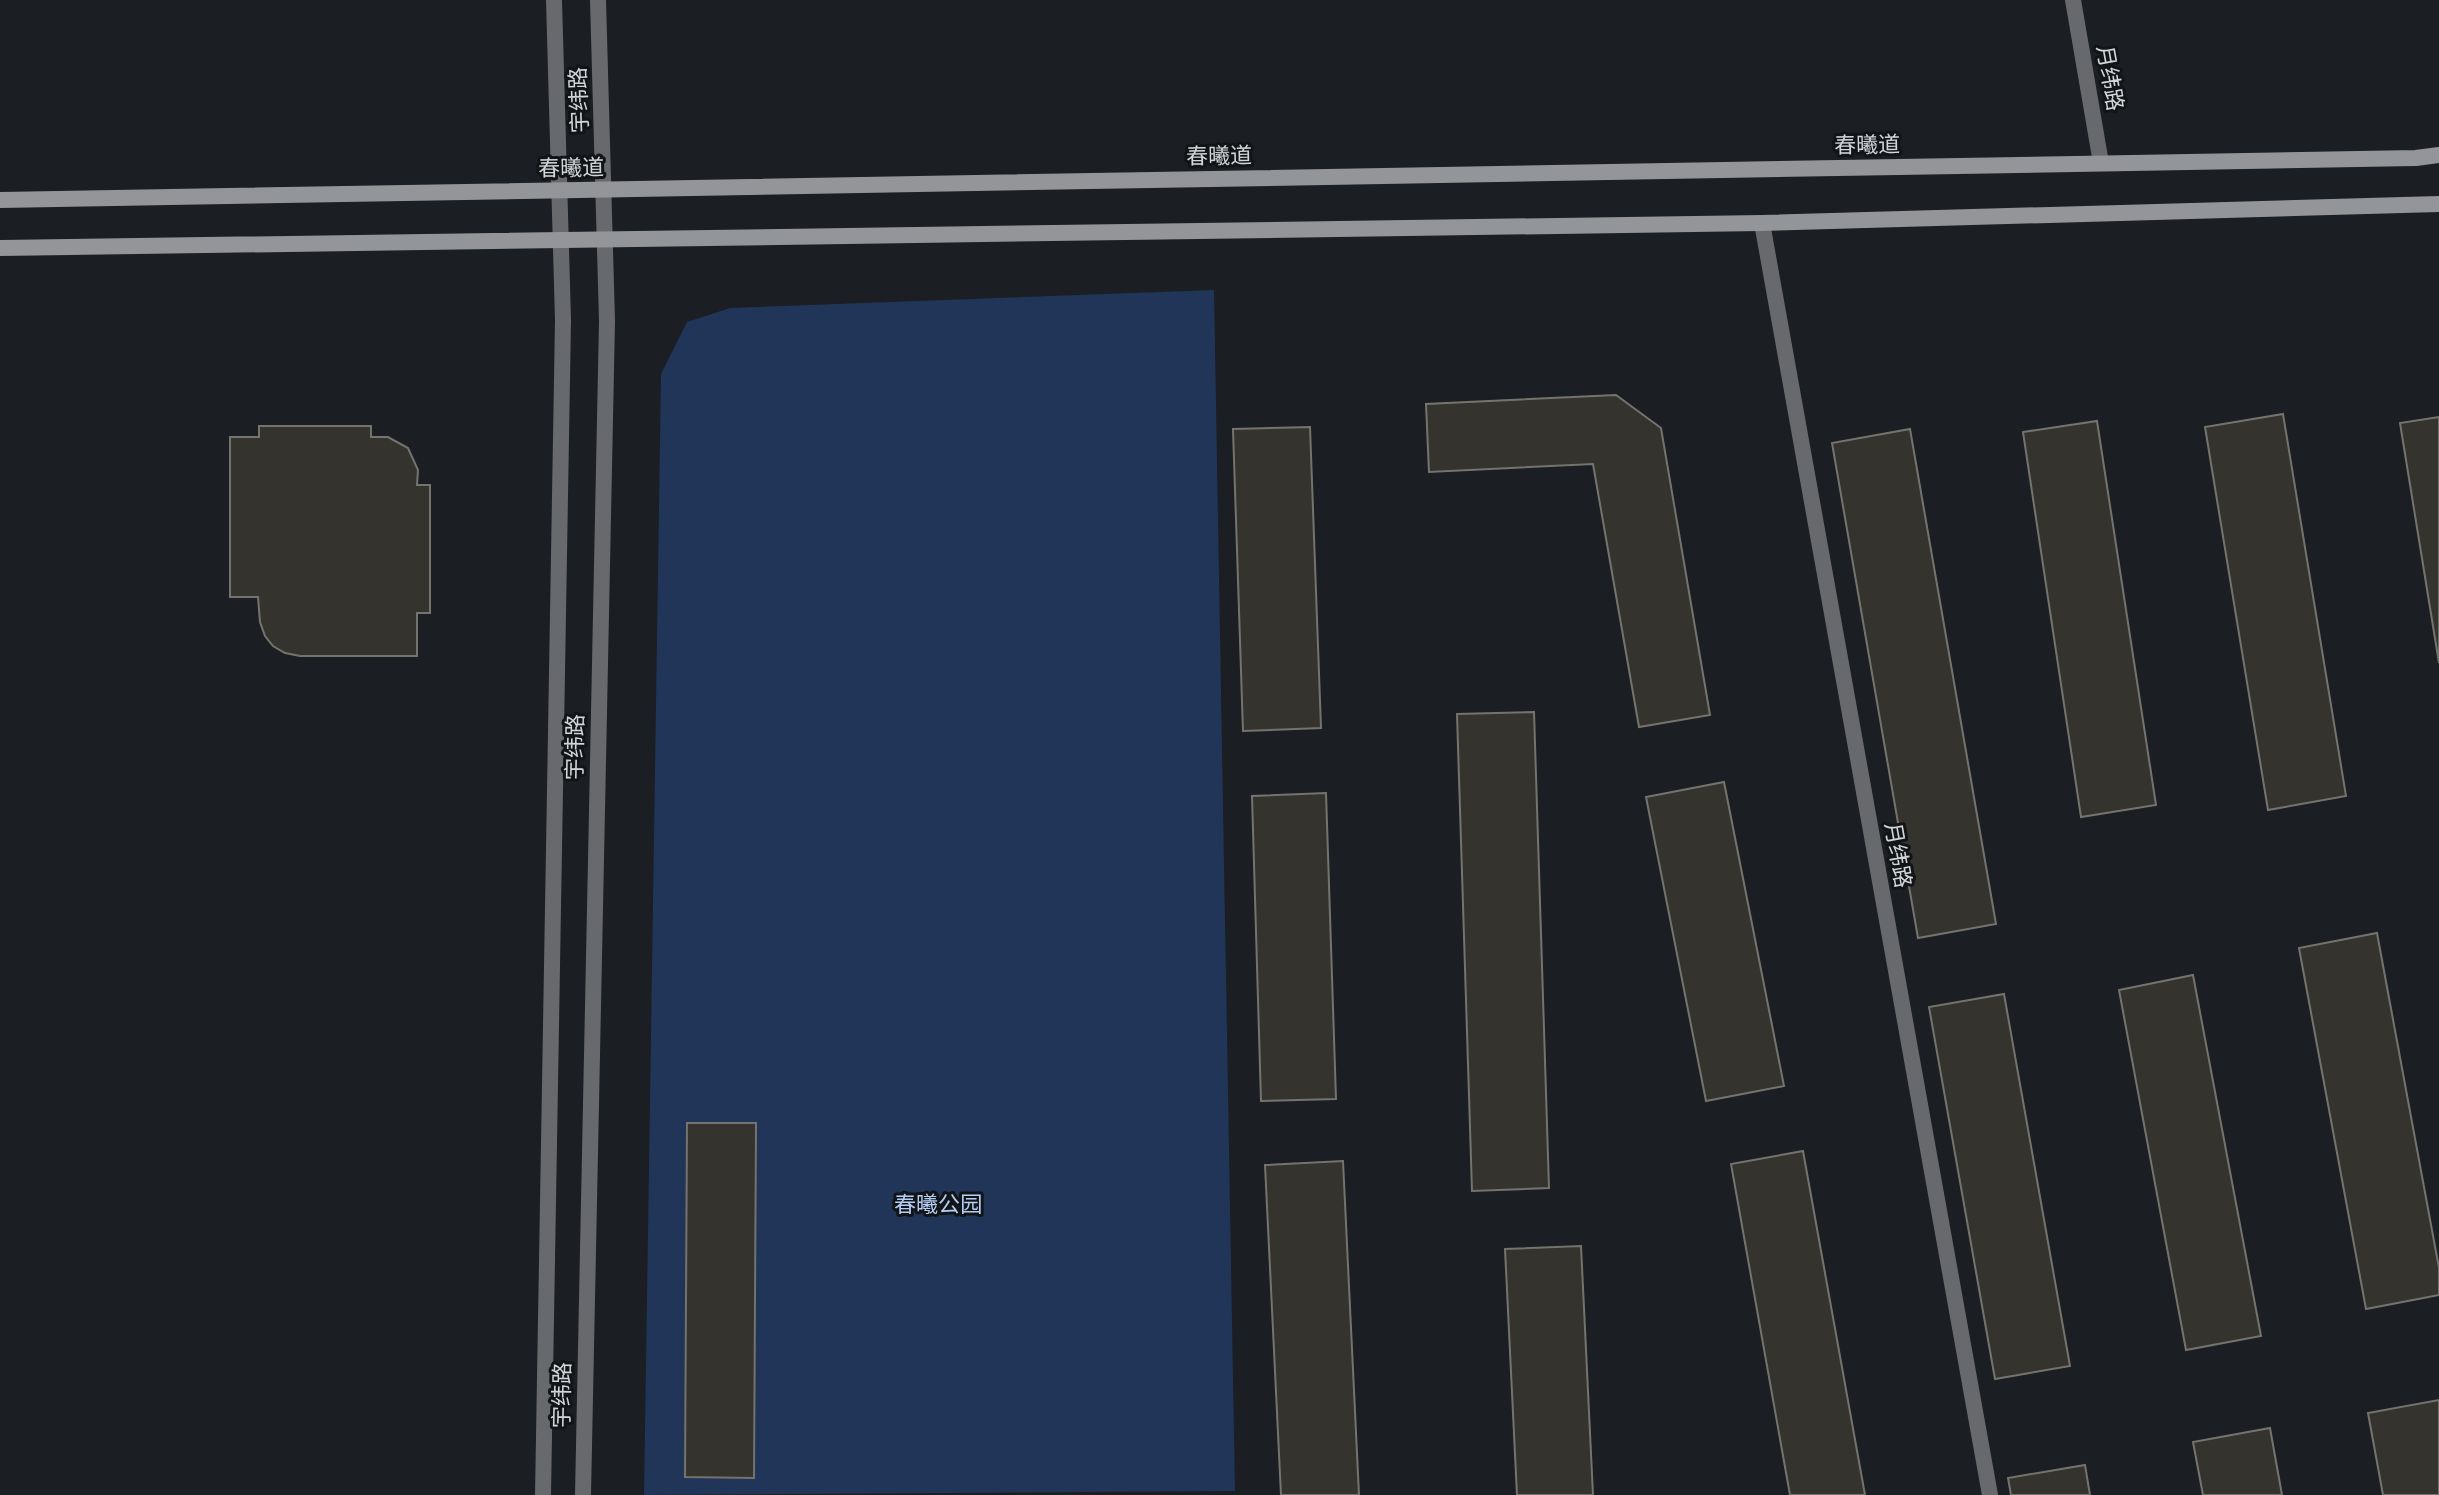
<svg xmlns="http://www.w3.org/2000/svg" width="2439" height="1495" viewBox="0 0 2439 1495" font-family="'DM Sans','Noto Sans SC',sans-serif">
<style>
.green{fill:#203558}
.building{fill:#35332e;stroke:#75736e;stroke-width:2}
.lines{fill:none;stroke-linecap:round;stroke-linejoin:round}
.minor{stroke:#68696c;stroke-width:16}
.tertiary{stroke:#68696c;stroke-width:16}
.secondary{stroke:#939598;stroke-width:16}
.labels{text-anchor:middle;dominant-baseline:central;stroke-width:6;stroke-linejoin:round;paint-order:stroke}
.street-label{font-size:22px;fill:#d3d5d8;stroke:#121518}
.park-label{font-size:22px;fill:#b5cdf5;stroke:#121518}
</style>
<rect width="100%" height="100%" fill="#1b1e22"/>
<path class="green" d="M1214,290L1235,1491L644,1495L661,374L687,322L730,308Z"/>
<path class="building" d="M1616,395L1661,428L1710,715L1639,727L1593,464L1429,472L1426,404Z
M2283,414L2346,796L2268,810L2205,427Z
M2439,417V663L2400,423Z
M2097,421L2156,805L2081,817L2023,432Z
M259,426H371V437H388L408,448L418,470L417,485H430V613H417V656H300L285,653L273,646L265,636L260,622L258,597H230V437H259Z
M1310,427L1321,728L1243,731L1233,429Z
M1910,429L1996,924L1918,938L1832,443Z
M1534,712L1549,1188L1472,1191L1457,714Z
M1724,782L1784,1086L1706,1101L1646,797Z
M1326,793L1336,1099L1261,1101L1252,796Z
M2377,933L2439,1268V1295L2366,1309L2299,948Z
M2193,975L2261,1336L2186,1350L2119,990Z
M2004,994L2070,1366L1995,1379L1929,1007Z
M687,1123H756L754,1478L685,1477Z
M1803,1151L1865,1495H1790L1731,1164Z
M1343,1161L1359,1495H1281L1265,1165Z
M1581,1246L1593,1495H1517L1505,1249Z
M2439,1400V1495H2383L2368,1413Z
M2270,1428L2282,1495H2203L2193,1442Z
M2085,1465L2090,1495H2011L2008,1478Z"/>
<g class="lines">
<path class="minor" d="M2073,0L2101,163
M1762,223L1990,1495"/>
<path class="tertiary" d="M543,1495L563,320L554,0
M583,1495L607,321L598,0"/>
<path class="secondary" d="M0,200L2416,158L2439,155
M0,248L1762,223L2439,204"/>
</g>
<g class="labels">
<g class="street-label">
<text transform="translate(2110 78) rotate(80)">月纬路</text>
<text transform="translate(579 100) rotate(-92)">宇纬路</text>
<text transform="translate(1867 145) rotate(-1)">春曦道</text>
<text transform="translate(1219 156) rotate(-1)">春曦道</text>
<text transform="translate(571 168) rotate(-1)">春曦道</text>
<text transform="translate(575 747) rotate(-89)">宇纬路</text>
<text transform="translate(1898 855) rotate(80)">月纬路</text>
<text transform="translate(562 1395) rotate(-89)">宇纬路</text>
</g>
<g class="park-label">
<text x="938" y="1204">春曦公园</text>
</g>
</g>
</svg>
